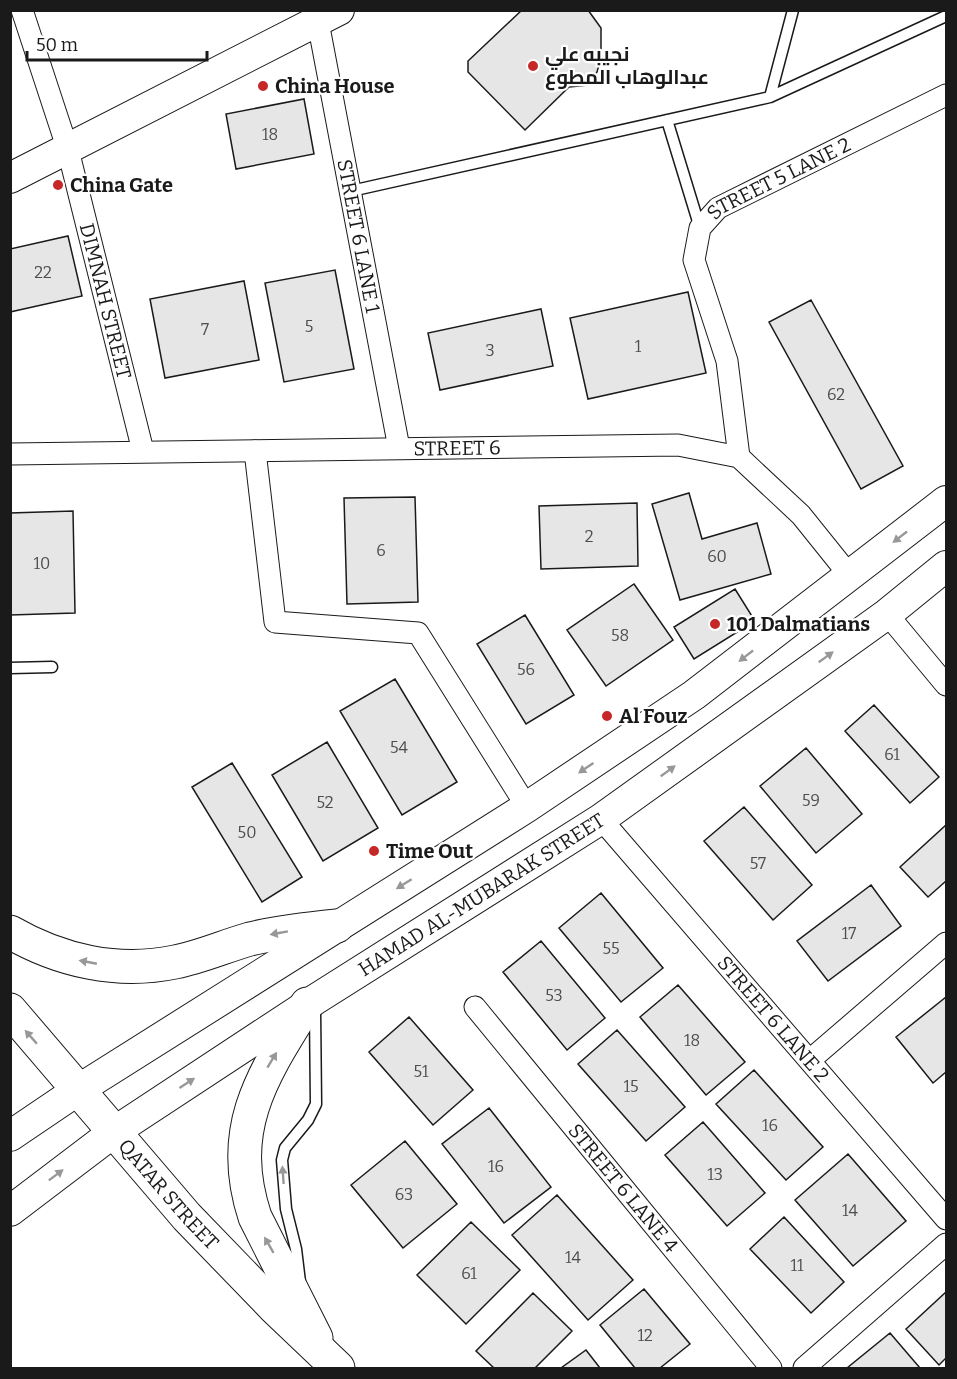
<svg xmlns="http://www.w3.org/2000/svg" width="957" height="1379" viewBox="0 0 957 1379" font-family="Bitter,Cairo,serif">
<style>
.building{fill:#e6e6e6;stroke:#1a1a1a;stroke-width:1.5}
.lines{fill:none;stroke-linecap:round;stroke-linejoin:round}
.lane-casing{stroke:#1a1a1a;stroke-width:13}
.street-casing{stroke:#1a1a1a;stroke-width:23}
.secondary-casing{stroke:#1a1a1a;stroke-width:32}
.primary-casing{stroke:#1a1a1a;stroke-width:35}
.lane{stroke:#fff;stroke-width:10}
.street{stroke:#fff;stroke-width:21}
.secondary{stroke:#fff;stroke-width:30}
.primary{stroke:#fff;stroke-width:33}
.oneway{fill:#989898}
.poi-dot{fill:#c62828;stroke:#fff;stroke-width:2}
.labels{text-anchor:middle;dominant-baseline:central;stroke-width:4.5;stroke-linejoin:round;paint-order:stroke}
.number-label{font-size:16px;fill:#4d4d4d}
.poi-label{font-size:20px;font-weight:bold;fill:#1a1a1a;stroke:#fff;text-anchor:start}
.street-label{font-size:20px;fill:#1a1a1a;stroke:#fff}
</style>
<rect width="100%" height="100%" fill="#fff"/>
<path class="building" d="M588,10L601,28V58L597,72L589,85L569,87L525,130L468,72V61L522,10Z
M304,99L314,154L236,169L226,114Z
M68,236L82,296L10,312V249Z
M335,270L354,369L284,382L265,283Z
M244,281L259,360L165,378L150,299Z
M688,292L706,373L588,399L570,318Z
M811,300L903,466L861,489L769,322Z
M541,309L553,366L440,390L428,333Z
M689,493L702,539L757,523L771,574L680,600L652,504Z
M415,497L418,602L347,604L344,498Z
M637,503L638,566L541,569L539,506Z
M73,511L75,613L10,615V513Z
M634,584L673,640L606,686L567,630Z
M735,589L755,621L694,659L674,627Z
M525,615L574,695L526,724L477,644Z
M395,679L457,782L402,815L340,711Z
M874,705L939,777L910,803L845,731Z
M327,742L378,828L323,861L272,775Z
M806,748L862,814L816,853L760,786Z
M232,763L302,877L262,902L192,787Z
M744,807L812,885L773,920L704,841Z
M946,825V881L928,897L900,867Z
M871,885L901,926L828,981L797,941Z
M601,893L663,968L621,1002L559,928Z
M541,941L605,1018L567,1050L503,972Z
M678,985L745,1062L706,1095L640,1017Z
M946,997V1072L933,1083L896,1037Z
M409,1017L473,1090L433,1125L369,1052Z
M617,1030L685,1107L646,1141L578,1064Z
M754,1070L823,1147L786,1180L716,1104Z
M489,1108L551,1187L504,1223L442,1144Z
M703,1122L765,1193L727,1226L665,1155Z
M405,1141L457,1204L403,1248L351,1185Z
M848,1154L906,1221L853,1266L795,1200Z
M557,1195L633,1280L588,1320L512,1235Z
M784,1217L844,1282L811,1313L750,1249Z
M471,1222L520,1270L466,1324L417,1275Z
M644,1289L690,1344L660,1368H635L600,1325Z
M946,1292V1358L939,1365L906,1329Z
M533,1293L572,1331L535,1368H494L476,1351Z
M890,1333L920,1368H847Z
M586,1350L600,1368H561Z"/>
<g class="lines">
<g class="lane-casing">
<path id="lane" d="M770,97L793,10
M667,120L700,228
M351,191L770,97L946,16
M10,668L52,667
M300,1282L296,1249L286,1209L282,1160L285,1148L308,1120L316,1104L315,1010"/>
</g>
<g class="street-casing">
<g id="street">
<path id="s1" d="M22,10L68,150L143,451"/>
<path id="s2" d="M318,22L399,448"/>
<path d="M255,451L275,622L418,633L527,807"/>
<path id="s3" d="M10,454L678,445L739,457L801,515L850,576"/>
<path id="s4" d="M739,457L727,361L694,260L700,228L718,208L946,95"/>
<path d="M887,614L946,685"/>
<path id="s5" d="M601,819L946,1219"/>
<path id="s6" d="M475,1007L771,1368"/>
<path d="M810,1060L946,943"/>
<path d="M804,1368L946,1244"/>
</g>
</g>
<g class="secondary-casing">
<g id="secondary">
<path d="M10,178L339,10"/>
<path d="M10,1136L78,1090L527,807L694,695L946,501"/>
<path id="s7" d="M10,1211L114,1132L316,999L601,819L887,614L946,566"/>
</g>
</g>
<g class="primary-casing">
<g id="primary">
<path d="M10,932C60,961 118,974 175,962C201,957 225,946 250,939C278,932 307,929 337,926"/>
<path d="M307,1004C262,1076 226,1129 255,1217L316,1338"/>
<path id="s8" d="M10,1010L187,1217L275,1308L338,1368"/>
</g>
</g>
<use href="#lane" class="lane"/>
<use href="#street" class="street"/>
<use href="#secondary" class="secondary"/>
<use href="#primary" class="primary"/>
</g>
<defs><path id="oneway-solid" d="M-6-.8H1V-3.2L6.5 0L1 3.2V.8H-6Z" transform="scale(1.5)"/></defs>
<g class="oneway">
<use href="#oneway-solid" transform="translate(900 537) rotate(142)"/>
<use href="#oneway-solid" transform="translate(746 656) rotate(142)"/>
<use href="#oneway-solid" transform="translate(826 657) rotate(-36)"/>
<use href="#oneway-solid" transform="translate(586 768) rotate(146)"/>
<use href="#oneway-solid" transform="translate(668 771) rotate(-36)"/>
<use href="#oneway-solid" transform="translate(404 884) rotate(148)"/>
<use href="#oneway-solid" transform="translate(279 933) rotate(170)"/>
<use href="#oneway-solid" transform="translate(88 962) rotate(-169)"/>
<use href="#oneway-solid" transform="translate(31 1037) rotate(-131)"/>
<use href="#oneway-solid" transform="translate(272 1060) rotate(-59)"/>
<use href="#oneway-solid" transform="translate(187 1083) rotate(-33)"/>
<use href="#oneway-solid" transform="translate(56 1175) rotate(-37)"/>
<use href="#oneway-solid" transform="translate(283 1175) rotate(-94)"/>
<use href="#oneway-solid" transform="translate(269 1245) rotate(-120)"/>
</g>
<g class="poi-dot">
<circle cx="533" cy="66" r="6"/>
<circle cx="263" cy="86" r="6"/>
<circle cx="58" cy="185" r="6"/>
<circle cx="715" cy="624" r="6"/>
<circle cx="607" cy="716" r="6"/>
<circle cx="374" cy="851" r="6"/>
</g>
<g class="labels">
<g class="number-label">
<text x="270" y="134">18</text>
<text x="43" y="272">22</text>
<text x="309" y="326">5</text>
<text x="205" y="329">7</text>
<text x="638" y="346">1</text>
<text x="490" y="350">3</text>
<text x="836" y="394">62</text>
<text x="589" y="536">2</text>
<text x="381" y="550">6</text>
<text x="717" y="556">60</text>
<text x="42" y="563">10</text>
<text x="620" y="635">58</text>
<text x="526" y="669">56</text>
<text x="399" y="747">54</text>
<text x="892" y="754">61</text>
<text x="811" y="800">59</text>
<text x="325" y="802">52</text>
<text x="247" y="832">50</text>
<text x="758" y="863">57</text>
<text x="849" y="933">17</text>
<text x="611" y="948">55</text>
<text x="554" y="995">53</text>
<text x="692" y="1040">18</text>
<text x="421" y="1071">51</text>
<text x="631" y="1086">15</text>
<text x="770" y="1125">16</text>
<text x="496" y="1166">16</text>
<text x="715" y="1174">13</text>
<text x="404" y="1194">63</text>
<text x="850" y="1210">14</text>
<text x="573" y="1257">14</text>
<text x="797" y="1265">11</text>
<text x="469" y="1273">61</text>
<text x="645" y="1335">12</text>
</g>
<g class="poi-label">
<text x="545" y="54">نجيبه علي<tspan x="545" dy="23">عبدالوهاب المطوع</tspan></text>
<text x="275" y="86">China House</text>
<text x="70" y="185">China Gate</text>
<text x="727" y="624">101 Dalmatians</text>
<text x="619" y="716">Al Fouz</text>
<text x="386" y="851">Time Out</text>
</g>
<g class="street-label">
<text stroke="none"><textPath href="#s4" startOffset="330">STREET 5 LANE 2</textPath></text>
<text stroke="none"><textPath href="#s2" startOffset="218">STREET 6 LANE 1</textPath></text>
<text stroke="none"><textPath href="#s1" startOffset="303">DIMNAH STREET</textPath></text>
<text stroke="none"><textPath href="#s3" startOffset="447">STREET 6</textPath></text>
<text stroke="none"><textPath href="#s7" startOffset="568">HAMAD AL-MUBARAK STREET</textPath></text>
<text stroke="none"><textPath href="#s5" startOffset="264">STREET 6 LANE 2</textPath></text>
<text stroke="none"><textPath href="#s6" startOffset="234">STREET 6 LANE 4</textPath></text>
<text stroke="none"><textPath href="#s8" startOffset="243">QATAR STREET</textPath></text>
</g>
</g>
<rect width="957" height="1379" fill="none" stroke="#1a1a1a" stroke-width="24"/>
<path d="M27 51v9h180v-9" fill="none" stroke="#1a1a1a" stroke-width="3"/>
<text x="36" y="51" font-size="18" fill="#1a1a1a" stroke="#ffffff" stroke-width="4.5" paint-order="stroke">50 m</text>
</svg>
